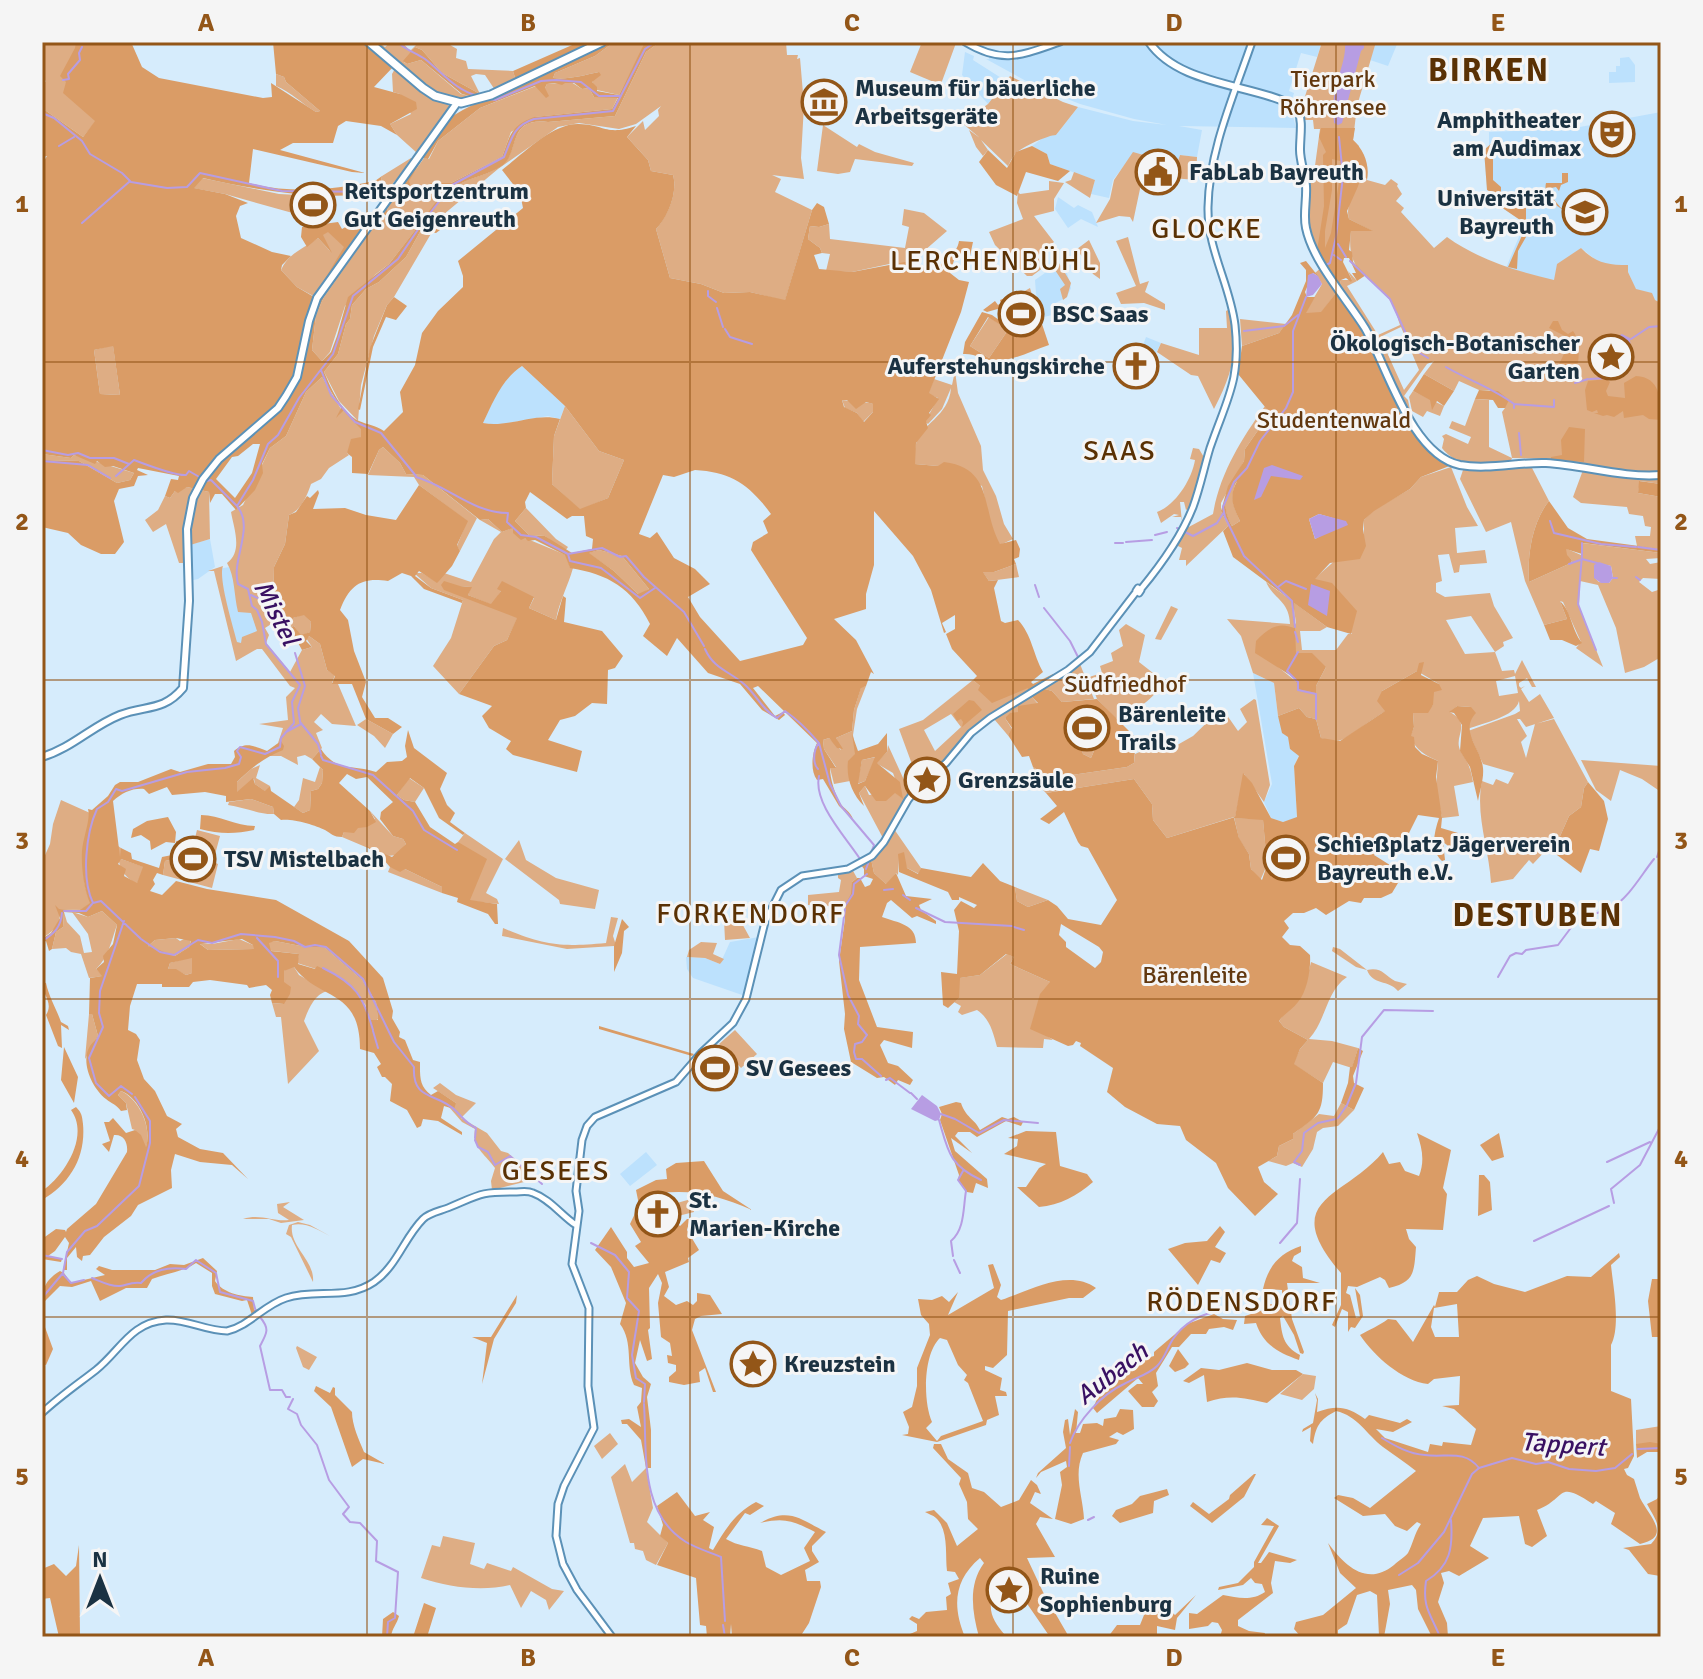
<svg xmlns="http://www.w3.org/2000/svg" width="1703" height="1679" viewBox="0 0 1703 1679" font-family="Signika,sans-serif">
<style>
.built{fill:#bce1fd}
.green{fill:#dead84;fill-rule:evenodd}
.forest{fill:#da9c66;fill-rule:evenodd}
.water{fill:#b79de3}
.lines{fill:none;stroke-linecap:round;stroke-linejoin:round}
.stream{stroke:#b79de3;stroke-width:2}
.tertiary-casing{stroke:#5b91b7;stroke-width:9}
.secondary-casing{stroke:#5b91b7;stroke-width:10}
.primary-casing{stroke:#5b91b7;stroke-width:11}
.tertiary{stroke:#fff;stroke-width:5}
.secondary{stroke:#fff;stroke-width:6}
.primary{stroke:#fff;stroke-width:7}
.grid{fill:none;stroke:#935618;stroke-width:2;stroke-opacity:0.55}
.labels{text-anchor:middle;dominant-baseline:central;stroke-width:6;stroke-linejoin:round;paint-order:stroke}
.park-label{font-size:24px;fill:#61370e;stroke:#f5f5f5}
.poi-label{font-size:24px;font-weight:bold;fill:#1b3242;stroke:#f5f5f5;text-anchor:start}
.water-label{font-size:26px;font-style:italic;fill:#391062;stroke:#f5f5f5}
.quarter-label{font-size:28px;letter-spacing:2px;fill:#5a3104;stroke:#f5f5f5}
.district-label{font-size:32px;font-weight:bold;letter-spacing:2px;fill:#5a3104;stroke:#f5f5f5}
.neatline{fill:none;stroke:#935618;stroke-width:3}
.grid-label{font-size:26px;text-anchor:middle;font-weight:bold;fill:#935618}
</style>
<rect width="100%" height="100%" fill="#d6ecfc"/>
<path class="built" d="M1066,42H1322L1317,57L1301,53L1289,91L1294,93L1291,103L1281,101L1278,112L1293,116L1296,128L1179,126L1202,130L1197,157L1180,155L1171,182L1143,176L1147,156L1127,162L1113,180L1109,198L1091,194L1095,180L1050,164L1047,154L1032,146L1047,135H1056L1078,107L1133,121L1167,125L1134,119L1080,104L1037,87L986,59H989V55L998,59L1016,58Z
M1376,42H1398L1388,66L1370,60Z
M965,52L974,56L973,60L1006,81L988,104L962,75Z
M1629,57L1635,65V82L1609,83V72H1616V66H1620V58Z
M1661,112V303L1636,290L1628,272V265H1606L1597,261L1581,248L1555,281L1506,268L1523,227L1519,219L1498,205L1502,203L1500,197L1487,190L1484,150L1489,146V132L1569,129Z
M1058,197L1074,208L1078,205L1092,212L1098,227L1081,219L1068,228L1055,209Z
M1059,263L1067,273L1071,288L1067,297L1050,306L1052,315L1044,317L1036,294L1035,280Z
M1146,337L1161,343L1152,361L1139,356Z
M522,366L565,406L560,419L548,416L497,425L483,423L497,392L513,372Z
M210,539L215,567L198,579L189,581L186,546Z
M235,566L260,635L245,643L233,644L218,569Z
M1253,673L1274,683L1278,716L1291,743L1290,749L1299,755L1294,766L1297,818L1283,822L1271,818L1264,802L1272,784Z
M759,937L761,940L745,996L693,978L687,969L686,957L705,958L720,964L730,942Z
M646,1152L657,1165L630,1186L620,1174Z"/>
<path class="green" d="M42,42H115L66,82L96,121L83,137L42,108V79L46,82L42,74Z
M378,42L385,47L391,42H402L410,51L419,42H445L457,49L456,58L466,61L468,69L513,71L516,81L495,90L485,75L476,74L471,76L480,94L442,73L422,50L415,47L404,62L407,64L421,60L461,94L477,98C436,104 416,79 387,55L388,53Z
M614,42H646L619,95L597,90L592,82L599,72C584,75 568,80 553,78L555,73L595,56Z
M660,42H786L787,55H798L797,59L800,58L804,105L801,158L804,179L772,175L781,179L775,192L812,210L785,301L750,292L724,293L701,284L670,278L656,229C668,216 678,192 673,175L651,171L648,160L627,137L643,121L645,130L659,116L658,110L661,106L636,124L619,129L579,123L558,127L498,169L431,225H423C432,213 443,193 456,186C470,177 489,175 502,165C520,151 507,117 548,122L615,116L646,52Z
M922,42L956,43L941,84L948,88L910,72Z
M1322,42H1376L1357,106L1353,140L1359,146L1341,237L1332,268C1304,237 1307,215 1307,175L1314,173L1320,129H1314L1313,120H1304L1302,106Z
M396,67L451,107L417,153L397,135L390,124L411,114L400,94L393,92L392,74Z
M276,74L284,77L286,82L320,111L316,112C302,104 291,92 276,86Z
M1010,76L1063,102L1078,107L1056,135C1048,135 1020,148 1015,154C1012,158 1010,162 1008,166L981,140L988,150L983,156L976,147L969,130L980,138L962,123L988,104Z
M571,82L582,89L589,88L594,97H618L612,109L535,117L511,132L502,157L451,183L428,186L446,190L420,224L417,221L389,214L387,209C399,191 412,176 424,158L429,159L438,141L480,108L536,86L545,88L547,84Z
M823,125L857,147L859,144L875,152L914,163L912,166L855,159L850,172L838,174L817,171Z
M1133,152L1147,156L1133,222L1130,217L1119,216L1096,223L1110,199L1114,180Z
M1180,155L1197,157L1196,180L1172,178Z
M411,158H414L390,187L380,185L382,176Z
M1074,172L1095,180L1090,198L1065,182L1071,180Z
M202,178L279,194L318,196L330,211L302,214L300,199L299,214L289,212L225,194L193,188Z
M1391,179L1398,184L1397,186L1402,194L1396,201L1404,208L1401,212L1434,248L1447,237C1479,260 1516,271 1554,280L1557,264L1581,248C1596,263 1607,265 1628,265V272L1636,289L1652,293L1655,300L1661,303V471L1640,472L1551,459L1512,458L1510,463C1486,464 1458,469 1442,448L1444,439L1442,436L1446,434L1468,444L1471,437L1449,428L1452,421L1465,426L1475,399L1489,400V447L1512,458L1502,412L1505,408L1490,390H1479L1459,381L1454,391L1424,374L1434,361L1427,364L1404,396L1408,400L1412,420L1339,286L1341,280H1352L1348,271L1357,281L1347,286L1378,335L1400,325C1397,316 1394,304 1387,297C1364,271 1346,270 1351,230L1372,231L1349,219C1345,206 1354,193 1360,182L1367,180L1385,185ZM1401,327L1419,370L1404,390L1380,337Z
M1049,181L1064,183L1054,199V211L1034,216L1054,242L1037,256L1044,267L1032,276H1027L995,245L989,232L1023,219L1017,203L1018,192L1020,194L1049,190Z
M904,209L924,213L947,231L909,264L894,263L852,272L826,271L830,254L822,253L820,248L808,239L810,226L819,227L829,224L830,239L905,248L909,227L902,225Z
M381,216L403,221L417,228L389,264L376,274L345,306L330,352L322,361L312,350L316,315L324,297Z
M421,230L432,232L394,297L387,305L374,336L361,385L358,421L339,401L324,372L338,354L346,324L350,319L352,305L366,289L379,282L406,257Z
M328,231L345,247L315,297L297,287L281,270C288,253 305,248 318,238L330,251L322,235Z
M1128,237L1140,284L1149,281L1145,292L1165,304V310L1144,303L1121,304L1116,293L1136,286L1116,241Z
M1089,240L1100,263V279L1093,274L1077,249Z
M1059,263L1071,283L1067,297L1063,300L1060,289L1065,285L1053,267Z
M1323,266L1339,289L1321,313H1305L1322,284L1315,273Z
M1030,288L1041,324L1020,329L1007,321L1003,307L1007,304L1005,298L1014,297Z
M1230,309C1239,350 1233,372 1214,409L1198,376L1191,375L1157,352L1161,343L1199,355V328H1227L1226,311Z
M989,317L1008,330L989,358L970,346Z
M1240,319L1286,324L1279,333L1242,346Z
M113,345L120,395L100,394L94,350Z
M955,371L958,393L981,446L983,470L996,496L1004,524L1013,539L1000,545L992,531L982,486L938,466L915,464C915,458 914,450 916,444C920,424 949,417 951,388L942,409L928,424L925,422L938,398L928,394L934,379L952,385Z
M322,377L341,409L338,416L342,410L361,428V437L347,453L349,455L329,468L321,479L311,484C307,496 301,510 289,515L285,544L274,567L273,616L276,621L265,628L269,635L266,643L290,672L302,650L312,647L306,638L309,636L320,644L327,670L335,675L332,683L338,684L356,726L332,724L321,714L314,722L323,730L316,733L322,748L312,759L305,755L297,757L298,765L281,756H268L281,742L278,743L283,728L259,724L288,720L286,697L295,688L290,686L262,649H257L236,661L214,571H208L223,566C218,578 233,626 237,642L241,643L242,637L257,631L251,613L238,612C234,596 235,576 227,563C243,551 234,529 231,512L243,505L270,448L286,436L306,392Z
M1413,391L1444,406L1440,416L1427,411L1423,417L1412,411L1409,397Z
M842,400L870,403L873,404V412L863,422L857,413L845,408Z
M565,406L599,451L624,460L608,498L580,510L552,484L554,436Z
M1265,406L1270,413L1245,449L1244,461L1221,503V511L1228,526L1186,566V560H1179L1182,548L1176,545L1185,529L1213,514C1220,473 1241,440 1265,406Z
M383,447L400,463L406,474L423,475L477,518L460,551L457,546L467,521L419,485L414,477L368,475L379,450Z
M1193,448L1199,449L1205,459L1191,507L1186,510L1184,502H1180L1182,522L1181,517H1172L1179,515L1174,514L1161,523L1157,512C1176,505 1192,479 1195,460L1190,459Z
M42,454L71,458L74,455L134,473L130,480L117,483L79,461L42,460Z
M1503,466L1511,468L1531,466L1549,501C1532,522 1527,556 1529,582L1571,563L1572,560L1566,555L1565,548L1581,555L1582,543L1661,553V558L1646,559L1650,564L1661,562V579L1643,578L1639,582L1652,592L1661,589V657L1644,667L1625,673L1616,628L1598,585L1580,581L1579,607L1603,667L1576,648L1581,642L1563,602L1560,601L1567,619L1544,625L1525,581L1511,522L1486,532L1460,479L1464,467ZM1597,563L1611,566L1613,578L1609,583L1599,582L1594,577Z
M1451,467L1467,507L1478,526L1455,528L1457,553L1485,550L1487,563L1460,565L1459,572L1454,573L1449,554L1438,555L1442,581L1436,583V592L1445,597L1490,593L1494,606L1513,638L1503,642L1504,646L1495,652L1502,671L1514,670L1515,674L1522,660L1536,687H1532L1527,678L1519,683V686L1521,688L1525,686L1521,689L1529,702L1540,694L1554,718L1526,727L1520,719H1517L1527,736L1521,742L1526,758L1535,724L1554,719L1588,782L1584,788L1581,807L1569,816L1553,852L1547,849L1533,864L1529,860L1513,879L1491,883C1489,848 1475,815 1482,781L1493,785L1496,779L1508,784L1514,773L1483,764L1468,731L1515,714L1520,711L1519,701C1515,717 1483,723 1468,729L1471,707L1457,706L1450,712C1473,725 1452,736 1461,752C1468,762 1471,769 1473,782L1454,786L1459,816L1442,818L1436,790L1438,761C1425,755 1417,751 1410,737L1414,727L1413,713L1424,712L1433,705V692L1439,684L1417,671L1382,691L1386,711C1374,717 1350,737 1341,740C1335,742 1326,740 1321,738L1316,719L1307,717L1299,708L1278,716L1274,683L1253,673L1241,636L1227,619L1290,624C1289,600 1274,600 1266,582L1291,600L1294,626L1296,623L1293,602L1327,627L1320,631H1300L1302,650H1336L1348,634H1352L1314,579L1364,535V520L1374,510L1410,489L1421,477ZM1471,616L1495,652L1465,654L1446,620ZM1273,663L1326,667L1316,686V692L1298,683ZM1515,676L1518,693L1499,696L1496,681Z
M1583,470L1661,477V484L1640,481L1638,493L1661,497V549L1637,546L1635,536H1650L1651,527L1645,526L1643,516L1629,514L1627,507L1581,503L1573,497Z
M1237,480C1230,496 1232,504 1240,521L1232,526C1221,508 1225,496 1237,480Z
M187,487L209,492L210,539L187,546V563H179L166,524L153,532L145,520L158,510L165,496L170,498L175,491Z
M526,508L556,539L568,547L565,551L545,536L529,535L515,521Z
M488,519L502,532L514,527L525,538L566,555L570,567L573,568C568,586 559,602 556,620L529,608L534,598L501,591L492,605L468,595L471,587L460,586L465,596L518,617L507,640L494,646L459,694L433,666L451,638L463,600L431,588L414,573H422L437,582L444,573L471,582L494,539L501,532L480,520Z
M599,550L622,556L649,589L639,595L614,571L588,553Z
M1016,564L1019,577L989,581L982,571L994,572Z
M1171,606L1178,609L1161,640L1155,639Z
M304,614L311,622L310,632L301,636L294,626L286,628L285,626L292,623L293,618Z
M1126,624L1145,635L1139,662L1162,680C1158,699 1133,711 1116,719L1097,699L1089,677L1102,673L1100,666L1113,661L1111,653L1123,646L1119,630Z
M1080,664L1094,699L1062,702L1052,691L1041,688Z
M973,680L980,686L1028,688L1029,692L986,717L961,740L950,756L922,780L913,767L899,729L923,720ZM951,714L961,727L935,751L924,730Z
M866,686L857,709L853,735L856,754L850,781L834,784L830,768L836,767L824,749L823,740L829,738L841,750L836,738L852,731L854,710L861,687Z
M1026,697H1032L1038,704L1005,718L1012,729L1008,735L1011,739L994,719Z
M1254,699L1256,700L1270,785L1264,802L1244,774L1235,818L1263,819L1267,865L1260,881L1251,869L1249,854L1239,839L1234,817L1167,838L1153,820L1152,804L1134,779L1046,793L1040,787L1033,767L1051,778L1127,767L1134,763L1135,754L1151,747L1165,752L1193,736L1222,708L1238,731L1247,722L1240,709Z
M1094,706C1099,723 1099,742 1091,758L1083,754C1079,733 1071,731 1083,708Z
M366,719L393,734L385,748L374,736L357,725Z
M888,745L910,793L884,840L859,793L865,786L869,795L895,792L902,798L893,773L876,763L887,752Z
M876,757L865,781L857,784L862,760Z
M1581,760L1661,766V792L1642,779L1620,770L1611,801L1596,790Z
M260,765L256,778L270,786L266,792L255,784L254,779L237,793V782L251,769Z
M320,767L323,770L322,783L318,789L311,791L310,810L303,813L294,807L299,800L303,778L315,782Z
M409,778L424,788L415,802L404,800L397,795Z
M251,799L273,807L274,814C261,815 243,807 228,805L229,802Z
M61,800L90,813C86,844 77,874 91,903L81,910L58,909C64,922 53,932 42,938V862L50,844L53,824Z
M370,811L393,836L403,839L406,844L397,855L387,856L342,837L344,832L375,819Z
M894,829L921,868L919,874L907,868L899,854L898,875L896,873L887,885L874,873L871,859Z
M197,830L220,836L213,862L218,864L212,888L163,875L165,861L178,858L176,841L191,839L193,846Z
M465,833L503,859L486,893L497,899L499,904L470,901L458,842Z
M519,840L526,860L556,878L599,890L595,909L560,904L559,900L505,859Z
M118,846L121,848V859L144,867L137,884C120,874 118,865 118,846Z
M390,867L405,869L442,887V893L388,872Z
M852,869L857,878L852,882V894L844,907L808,905V895L839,892L841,880L838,878V872Z
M1015,887L1048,900L1028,907L1017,901Z
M102,911L117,925C111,941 109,957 96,969L103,976L89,978L81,954L71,952L66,948L52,949L56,932L63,927L64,912L67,922L80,936L84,953L92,952L88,934L72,912L88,917Z
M611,917L618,918L613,936L616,945L614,946L567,949L502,936L503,928C545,946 560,947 606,943Z
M739,918L750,938L725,940L724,920Z
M176,938L180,941L186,938L191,940L189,947L175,956L151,949L148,946L155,940Z
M239,939L253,945L275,941L306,947H324L362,980L376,1002L378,1019L375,1022L370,1020L365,1004L316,969L297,963L299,954L255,949L208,950L199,943L212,944Z
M701,942L717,943L713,954L724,959L720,964L705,958L687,957L689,950Z
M1333,947L1340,949L1367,970C1382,967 1384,975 1395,981C1399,982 1403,983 1407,984L1398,991C1388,979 1373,986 1367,970L1356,967L1332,951Z
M1007,954L1014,957L1010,964L1050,982L1043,1033L1053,1040L1044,1039L1043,1048L997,1047C993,1032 990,1019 977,1010L962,1015L958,1012L961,1006L954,1002L959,998V978L980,975Z
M187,958H192V973L186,975L176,970L168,969L170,963Z
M1311,962L1347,977C1326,991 1326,1021 1309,1039L1332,1041L1358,1048L1352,1068L1333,1062L1323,1083L1293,1064L1300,1049L1308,1040L1284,1027L1279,1021L1305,987Z
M291,966L294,967L299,975L327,991C314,995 309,1008 304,1021L319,1051L288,1084L281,1017H276L272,1003L283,1004L284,971Z
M89,1014H92L98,1036L85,1059Z
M735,1030L757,1054L741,1068L719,1044Z
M721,1052L732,1063L709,1084L698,1073Z
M440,1083L456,1095L476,1103L461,1118L487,1133L501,1151L508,1153L532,1174L528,1181L492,1190L491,1181L495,1168C485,1154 472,1148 475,1129L462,1122L449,1107L456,1103L433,1088Z
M121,1091C140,1100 152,1128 146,1148L135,1130L132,1129L126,1103L118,1095Z
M1341,1103L1354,1110L1338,1126L1323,1128L1317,1132L1313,1149L1302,1167L1293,1163L1286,1166L1268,1161L1277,1156L1279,1146L1293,1139V1134L1319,1114L1334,1116Z
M691,1199L694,1212L666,1219L663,1207Z
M290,1202L283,1207L304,1220L281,1223L269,1219H243C260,1213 273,1222 289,1220L278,1213L277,1204Z
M298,1222L310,1225L330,1236C318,1230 306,1222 292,1225C289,1247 315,1260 313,1282L291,1237L286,1234L289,1225Z
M297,1346L317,1357L309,1370L303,1367L296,1348Z
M1303,1374L1316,1376L1314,1389L1302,1400L1280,1394Z
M1661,1426V1444H1636V1430Z
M610,1433L618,1444L602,1459L594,1446Z
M625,1464L632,1482L646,1468L653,1508L647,1522L668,1543L656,1565L646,1560L643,1551L635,1549L634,1543H630L611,1477Z
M443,1536L475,1543L470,1564L484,1569L487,1563L511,1571L513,1567L552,1589L564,1591L549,1610L546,1600L531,1591L521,1608L510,1585C480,1592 450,1587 421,1578L432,1545L440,1547Z"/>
<path class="forest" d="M72,42H131L142,67L159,78L263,98L272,97L271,83L316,112L320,111L286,82L284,77L276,74L273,42H368L394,66L374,87L400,94L416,102L417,109L390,124L397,135L381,126L346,121L338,126L333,143H293L280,150L365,173L352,172L253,149L249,183C291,194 333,190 375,181L382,176L380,185L390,187L389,191C327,202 265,192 203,178L194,188L225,194L248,203L240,206L236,216L241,238L272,252L291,256L282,265L281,270L297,287L314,297L344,247L328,232L323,235L332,253L318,238L307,247L301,237L302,227L338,222L342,229L358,220L366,229L376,217L381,216L324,297L316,315L312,350L322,361L331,352L337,336L348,297L389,264L416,229C406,223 387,219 379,210L442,125L447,124L448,119C470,104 495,97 516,81L513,71L579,42H614L595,56L555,73L553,78C568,80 584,75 599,72L601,75L592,82L597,87V91L619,95L644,44L646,42H660L646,52L615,116L548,122C507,117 520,151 503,165C489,175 471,177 456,186C443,193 433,213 423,224L427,226L436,222L444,227L436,233L421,230L406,257L379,282L366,289L352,305L350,319L346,324L338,354L324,372C331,388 341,412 359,421C368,425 375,425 384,431L403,412L400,392L415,365L422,333L438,311L463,287V276L458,261L523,208L520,193L502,170C523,154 552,123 579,124C606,125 606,136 636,126L627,137L648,160L651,171L673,175C678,192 668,217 656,229L670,278L701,284L724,293L750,292L785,300L812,210L817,203L824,207L829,224L819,227L810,226L808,239L820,248L822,253L814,255L819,269L852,272L905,262L934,270C943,260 957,255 959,241L973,242L970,256L956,254L950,273L959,280L969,282L961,312L929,393L939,399L929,413L931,415L926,421L928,428L916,443L915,464L938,466L944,462C994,468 981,510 1000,544L1016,540L1020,549L1019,557L1014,559L1016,564L994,572H983L989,581L998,580L994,588L1001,621L1005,623L1018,620C1032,635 1033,654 1043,672L1031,682L1033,684L1053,674L1054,676L1038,687L1052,691L1062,702L1097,699L1136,738L1134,763L1127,767L1051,778L1033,767L1029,756L1022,757L1008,735L1012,728L1005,718L1010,713L1018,712V706L1038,703L1032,697H1026L1028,688L992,703L978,690L980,686L973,680L977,676L952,649L946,634L955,629V615L942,623L946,632L944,633L931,590L913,556L874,511V565L866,594V609L834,619L856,640L874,674L871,672L866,686L861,688L854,710L852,731L836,738L843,749L837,748L829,738L823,740L824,749L836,768H830C830,779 835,794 840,803C844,809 850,811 853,819L839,806L823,779L817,780C810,771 812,753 817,743L758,686L753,688L775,716L783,712L785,715L779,720L762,710L740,684L708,673L677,638L667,656L643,636L650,624C632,588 608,574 570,568L565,555L535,540L528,541L525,538L521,540L513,533V528L502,532L488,519L480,520L423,475L406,474L400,463L383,447L379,450L368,474L352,473V457L347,453L351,439L361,437V429L343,411L336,418L341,408L322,377L306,392L286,436L270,448L262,464L263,473L255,490L236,510L222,494H215L210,503L209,492L187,487L178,493L175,491L170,498L165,496L171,479L178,480L179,476L138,468L137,470L148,475L138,476L134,486L119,489L114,501L124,542L115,554H101L81,545L68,533L42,527V460L79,461L117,483L130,480L134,473L113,466L105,467L97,461L95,464L74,455L71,458L42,454V159L44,161L47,156L42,157V108L83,137L95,121L63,93L66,82L60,76L75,48L76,43ZM555,83L562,85L565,83H574L582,89L589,88L594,97L618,98L612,109L534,117C511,126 510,135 502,157L451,183H431L426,186L445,190L420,223L389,214L387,209L401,190L411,188L409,181L423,158L428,159L438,141L480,108L535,86L546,98L549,96L545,88L547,84ZM113,346L120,395L100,394L94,350ZM522,366L565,406L599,451L624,460L608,498L580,509L552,484L554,436L560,419C535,412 509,428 483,423C493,402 502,379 522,366ZM842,400H847L856,409L866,402L873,404V412L864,422L857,413L844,407ZM253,444H260L252,473L235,498L216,479L232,457L238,456ZM695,470C731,472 750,485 771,514L763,521L768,533L753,542L751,550L807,638L803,645L740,661L700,617L688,597L710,584L695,569L674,558L657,532L650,538L639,534L663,475L674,477ZM530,492L567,519L572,516H584L586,536L593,539L592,549L572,553L545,536L529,535L515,521L526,508L525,502ZM599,550L622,556L649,589L638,594L614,571L589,553ZM1094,706C1099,723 1099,742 1091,758L1083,754C1079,733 1071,730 1083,708Z
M415,47L422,50L442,73L480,94L477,98L462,94L421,60L407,64L403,61Z
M1321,128H1355L1353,140C1364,150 1370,165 1367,180L1360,182L1347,211L1349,219L1373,231H1351L1349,250L1352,252L1353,262L1366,275L1357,281L1352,273H1356L1349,258H1344L1343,262L1352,280L1351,282L1346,278L1341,280L1339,286L1317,251L1324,206L1323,155L1326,152L1319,137ZM1332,159L1340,161L1341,169L1331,233L1325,248V231L1332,190Z
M1493,142L1496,149L1493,155V180L1501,187V197L1487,190L1484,150Z
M1032,146L1047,154L1050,164L1070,171L1058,181L1026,172L1017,196L996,185L979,162L988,150L1007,168L1016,152Z
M1562,173H1568V182L1561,185L1559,191L1556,187L1551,188V196L1561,208H1570L1564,210C1554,205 1543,195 1546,183H1562Z
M1506,199L1511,203H1526V237L1518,251L1517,269L1508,267L1524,231L1523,222L1498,205Z
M1306,261L1318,276L1313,273L1305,292L1307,297H1315L1306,313L1321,312L1339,289C1347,301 1355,313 1362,326C1386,375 1402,435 1452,465L1421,477L1410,489L1374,511L1364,520L1363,529L1366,546L1360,559L1330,563L1315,579L1332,583L1357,611L1351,634L1327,627L1294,603L1296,653H1312L1326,667L1316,686V693L1297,689V683L1293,677L1255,653L1256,641C1267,629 1278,621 1294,628L1291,600L1233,557L1223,531L1228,526L1221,511L1228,486L1244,461L1245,449L1270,413L1238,374L1242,346L1279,333L1292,315L1306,281V270L1300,263ZM1237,481C1229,496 1232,505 1240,521L1232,526C1222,508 1224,496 1237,481ZM1319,514L1346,522L1315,539L1309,519Z
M394,297L407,306L396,320L386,317L373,347L360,410L358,409L370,348L387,305Z
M1005,298L1007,304L1003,308L1007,321L1021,329L1042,324L1049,345C1031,351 1015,360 996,361C985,361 975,353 963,354L965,342L982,312L992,315L1006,325L1008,324L1001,308L987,312L983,310L995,301L998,305L1001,303L1000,300ZM988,317L1008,330L989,358L970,346Z
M1553,321H1558L1562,330L1568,334L1573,331C1580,340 1580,361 1576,369L1582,376L1581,380L1577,376L1574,381L1553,377L1571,339L1549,328Z
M1424,374L1454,391L1444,406L1437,401L1432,410L1430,400L1413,391Z
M1636,376C1660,377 1661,399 1661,420L1649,419L1643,415L1624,418L1623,411L1614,417L1607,415L1603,416L1594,413H1598L1597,410L1592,412L1587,410L1585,390L1588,381L1607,379L1610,382L1606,391L1608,396L1625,398L1624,383Z
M1479,390L1498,391L1509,400L1505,408H1498L1493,400L1475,399Z
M1569,427L1585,429L1584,462L1551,459V457L1562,455L1561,440Z
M1639,481L1661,484V497L1638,493Z
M419,485L468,521L457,545L460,551L452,566L439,581L437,583L419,571L415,576L431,588L463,600L462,603L424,589L411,576L402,573L388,581C362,577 350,584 340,610L348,620L354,651L366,682L362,697L375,718H388L402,727L393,734L366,719L352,684H332L335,676L327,670L320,644L309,636L306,641L312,647L302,650L297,641H294L286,628L294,626L301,635L310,632L311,622L304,615L293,618L292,623L285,626L280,617L273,616L274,567L285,544L289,515L296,512L307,496L310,498L318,490L319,493L313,509L345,508L366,515L396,520Z
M1549,501L1568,528L1587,539L1661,549V553L1583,543L1582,554L1566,549L1567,555L1572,560L1571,563L1529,582C1527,556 1532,522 1549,501Z
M444,581L460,586L472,587L468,595L491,604L501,591L497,589L502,581L534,597L529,608L556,620L563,596L566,598L564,622L602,631L623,656L615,668L608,670L607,704L592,703L575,716L560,720L548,740L582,751L577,772L513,755L506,749L511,741L489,728L482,716L492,706L459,694L494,646L507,640L517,618L444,590L441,585Z
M1560,601C1572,612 1571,629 1582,643L1576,646L1562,640H1550L1544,625L1567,619Z
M1424,662L1421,675L1439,684L1442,690L1434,692L1433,705L1428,713H1413L1414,727L1411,736L1414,737L1415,747L1422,754L1438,761L1436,777L1442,818L1441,828L1458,833V847L1451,848L1443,842L1445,860L1442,861C1430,850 1434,833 1439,818L1418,815L1403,845L1415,852L1414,855L1402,851V845L1390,838L1374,855L1401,872L1402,882L1398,883L1392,893L1381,898H1364L1361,903L1349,901L1326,915L1316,908L1304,913H1293L1284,921L1289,928L1282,937L1290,945L1300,946L1310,955C1311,969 1307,992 1298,1002C1293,1009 1285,1013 1279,1021L1284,1027L1308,1040L1300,1049L1294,1064L1323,1083C1323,1114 1318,1116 1293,1134V1139L1279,1146L1277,1156L1258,1167L1264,1182L1278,1194L1255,1216L1228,1188L1216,1163L1186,1140L1180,1126L1157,1124L1125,1107L1107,1092L1113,1068L1080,1046L1081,1043L1076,1041L1073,1045L1068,1046L1030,1029L1040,994L1050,982L1010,964L1014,957L1006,954L980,975L960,978L959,998L948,1008L943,1005L941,972L957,974L959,931L954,910L961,901L974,908L977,905L959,897V900H952L948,892L899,872L898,854L904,852L907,868L918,874L921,868L971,877L983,863L1000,881L1015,887L1017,901L1028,907L1048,900L1057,906L1068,919L1101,925L1117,900L1088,848L1081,846L1078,842L1064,812L1049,824L1040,819L1057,806L1046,793L1134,779L1152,804L1153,820L1167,838L1235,817L1243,773L1252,783L1271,818L1283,822L1297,817L1294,766L1299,756L1290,749L1288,737L1282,733L1278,716L1299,708L1307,717L1316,719L1321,738L1340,741L1385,711L1377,701L1382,691L1417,671L1419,663ZM1234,818L1263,820L1267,865L1262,880L1251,869L1249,854L1239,838ZM1061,924L1099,947L1103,952L1101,962L1095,968L1066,947V942L1059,935Z
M969,700L974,701L982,710L962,727L963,722L961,719L957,721L953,714Z
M1457,706L1471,707L1476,713C1459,731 1481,748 1483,768C1484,779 1480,790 1478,801L1470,767L1460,751L1462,725L1454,713L1449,712Z
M408,730L414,748L447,773L440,789L447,805L455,813L450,822L465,833L463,835L439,818L424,788L410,778L397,795L404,800L415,802L430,827L455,844L458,842L487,859L470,900L497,904L498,924H495L488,914L457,902L458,898L442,893V887L405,869L400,872L390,867L383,859L366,846L392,857L406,844L403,839L393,836L380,819L381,812L393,802L367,777L356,779L347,774L339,783L370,811L376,822L367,827L358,828L354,833L344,832L342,837C333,837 332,834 325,830C316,825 291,818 281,820L274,814L273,807L251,799L226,802V796L205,792L172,795L167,787L149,794L144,789C132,788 122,793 113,801L120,857L121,848L131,853L132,859L159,868L162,857L177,854L178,858L165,861L163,875L157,873L153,880L155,884L150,891L162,895L176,881L207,889L276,900L349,941L383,978L393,1011L392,1018L400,1032L399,1037L405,1040L413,1060L420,1062C420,1076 419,1086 431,1095L438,1091L456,1103L454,1109L444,1106L441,1118L462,1132V1135L438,1121L423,1119L421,1126L417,1128L407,1110L390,1101L392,1084L385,1077H382L377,1067L381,1064L374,1053L360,1049C360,988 319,1001 294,967L284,971V982L291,987L290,994L284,1004L272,1003L270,995L272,990L266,985L249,988L247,985L210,980L193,982L189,987H162V984H137L130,1006L128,1030L136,1034L140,1040L137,1060L144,1079L155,1091L167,1116L182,1124L176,1129L178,1137L200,1149L223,1153L248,1179L232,1165L200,1162L175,1154L171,1170L172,1188L138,1205L131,1216L104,1237L90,1255L83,1256L82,1261L77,1257L76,1247L67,1258V1270H63L69,1243L65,1237L55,1251L48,1256L62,1259L61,1262L42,1259V1239L56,1229L65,1230L66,1232L67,1229L96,1204L127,1152C128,1143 124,1134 114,1135L109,1152L102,1144L110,1141L104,1122H109L113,1118L126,1133L135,1130L141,1135L146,1147C152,1128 140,1098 121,1091L118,1095L126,1103L127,1110L121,1111C116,1104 112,1104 106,1099C92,1088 80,1062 90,1046C93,1042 96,1040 98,1036L92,1014H89L90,978L102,976L96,969L104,962L103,956L113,944L117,925L102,911L88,917L79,913L64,912L63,927L56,932L52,949L49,951L46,941L42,943V939L51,933L60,918L55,905L59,909L80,910L90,903C84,890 81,866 82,851C83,837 91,819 88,809L92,810L108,796L115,785L120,782H138L171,769L180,772L208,764H231L235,757L234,751C246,741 253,746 267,751L281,741L284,746L283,750C265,757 251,768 237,782V792L253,778L255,784L265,791L270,786L271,791L303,813L310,810L311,791L318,789L322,783L323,770L312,759L321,749C337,773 353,764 376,772L387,762L402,761L407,757L405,746ZM121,859L143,867L137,883L124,876L126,869L118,864ZM176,938L191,941L189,947L175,956L148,946L155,940ZM242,939L253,945L254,949L208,950L200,944ZM275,941L306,947H324L362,980L376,1002L378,1020H370C360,988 347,980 317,966L315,969L298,964L299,954L271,951L269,943ZM192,958V973L186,975L176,969H168L170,963Z
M887,733V752L877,763L900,782L903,799L895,793L886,801H876L865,786L859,793L864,806C852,794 846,778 848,761L855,754L852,734L858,751L878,744ZM875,757L865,781L858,784L862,760Z
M1588,782L1604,801L1608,819L1599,851L1590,849L1581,873L1553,852L1569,816L1581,807L1584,788Z
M201,815C220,815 235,826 255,826L254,830C235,834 219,834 200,829Z
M168,817L176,832L175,843L166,842L151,850L150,841L141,835L131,838L133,829L147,821Z
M871,859L874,873L886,884L896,873L906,896L932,899L919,905L921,910L936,921V924L917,916L912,918L891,900L887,903L882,917C898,923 916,924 916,943L860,947L859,980L877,1027L913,1032L912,1048L884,1040L880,1045L888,1063L898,1066L913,1080L910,1085L898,1080L895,1085L884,1077L877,1078L851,1062L844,1029L845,1014L839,961L845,919L844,907L851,894L852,882L857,878H860L865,887L870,885L873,879L864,876V869L861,865Z
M622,919L629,927L624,931L622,953L614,972V946Z
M42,982L46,983C49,997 56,1008 61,1022L68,1026L69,1030L61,1025L62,1048L58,1046L46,1015C54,1002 42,995 42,982Z
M599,1026L694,1054L692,1056L599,1029Z
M64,1047L78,1077L74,1103L61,1080Z
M1358,1048L1363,1051L1353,1076L1354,1083L1364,1088L1354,1110L1341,1103L1348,1083L1350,1067H1352Z
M956,1102L961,1103C966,1118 974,1118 980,1130L1002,1117L1008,1119L1014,1117L1023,1122L1021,1126L1006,1121L977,1137L970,1132H958L955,1136L972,1153L951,1138L955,1151L987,1179L988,1188L976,1183L973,1193L967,1192L958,1180L959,1175L940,1120L942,1114L939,1107Z
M76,1107C82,1113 82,1116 83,1124C86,1157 70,1184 42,1200V1191C64,1176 90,1136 71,1110Z
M1026,1131L1056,1132L1060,1166L1087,1174L1093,1182C1077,1196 1060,1205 1039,1207L1017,1187H1026L1039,1168L1046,1164L1004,1154L1017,1146L1018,1139L1008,1138Z
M1417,1133L1451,1150L1443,1188L1447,1194L1443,1230L1406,1229L1409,1239L1416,1247C1414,1272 1415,1282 1389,1288L1385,1280L1380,1277L1357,1287L1348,1286L1346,1293L1350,1295L1356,1318L1360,1317L1355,1288L1360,1295L1363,1316L1355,1328L1351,1327L1348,1332V1312L1342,1309L1335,1327L1332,1325L1341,1305V1273C1277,1198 1344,1199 1383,1152L1389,1164L1400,1162L1405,1171L1419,1176C1425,1161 1422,1148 1417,1133Z
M1499,1133L1504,1157L1492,1161L1480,1145Z
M704,1161L723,1191L752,1210C721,1196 694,1189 660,1193L651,1205L650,1218L654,1223L673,1220L680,1226L687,1219H690L687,1230L699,1250L688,1258L689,1262L665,1272L669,1287L664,1296L676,1305L687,1301L693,1305L697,1301V1293L710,1295L722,1314L701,1316L695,1319L692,1330L716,1392H713L705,1368L699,1372L700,1382L684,1385L669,1382V1377L676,1371V1365L668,1363L667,1355L672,1356L670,1343L661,1337L658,1303L662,1283L658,1274L649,1288L650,1328L648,1330L652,1359L647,1361L640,1340L635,1363L643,1377L651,1384L647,1397L651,1430V1468H646L641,1440L627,1424H622L621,1420L629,1419L641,1427L637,1407L641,1402L642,1388L634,1385C625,1365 634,1343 620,1324L626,1303L611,1267L595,1250L611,1227L627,1252V1258L634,1267L649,1263L635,1246L641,1242L630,1224L639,1205L636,1190L656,1180L667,1179L666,1169L676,1163Z
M1479,1175H1484L1490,1182L1492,1210L1478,1216Z
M1220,1226L1225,1232L1215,1247L1226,1253L1220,1263L1211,1260L1198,1285L1168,1249L1185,1243L1207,1241Z
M1301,1246V1252L1294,1256L1292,1261L1302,1267L1303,1278L1320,1283H1287L1292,1319L1304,1352L1303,1354L1300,1353L1294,1335L1283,1316L1280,1318C1282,1335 1283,1346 1300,1355L1299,1360C1278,1353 1263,1344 1256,1323L1244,1324L1245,1316L1269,1308L1270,1304L1282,1306V1290L1263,1289C1268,1267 1279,1253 1301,1246Z
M1661,1251V1337H1652L1648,1301L1652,1279H1659Z
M1619,1253L1620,1257L1611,1265C1613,1286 1621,1326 1611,1345V1391L1631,1399L1634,1456L1628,1468L1624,1469L1627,1475L1634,1479C1636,1485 1638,1492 1640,1498C1649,1516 1673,1537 1640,1544L1611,1524L1615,1513L1596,1501L1593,1504C1555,1479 1568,1498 1537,1510L1547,1536L1532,1547L1525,1544L1519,1516L1483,1518L1470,1546L1489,1558L1459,1576L1449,1571L1441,1573L1444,1583L1438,1602L1447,1623L1448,1637H1432L1418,1609L1416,1590L1412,1585L1388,1590L1390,1604L1384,1637L1379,1636L1377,1595L1370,1591L1357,1595L1347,1624L1338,1630V1637H1301L1294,1629L1296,1622L1323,1615L1356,1588L1340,1573L1328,1543C1345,1566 1367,1587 1394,1565C1398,1561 1405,1557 1408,1553C1413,1544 1414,1534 1421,1524L1417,1522L1407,1531L1395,1526L1385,1514L1363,1516L1334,1498L1338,1495L1353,1498L1370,1508L1416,1471C1406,1463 1394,1455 1383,1447C1366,1434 1358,1416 1336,1411C1319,1420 1316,1426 1313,1444L1310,1441L1311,1427L1302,1432L1303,1429L1313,1423L1317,1400L1315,1393L1318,1399L1317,1412C1337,1405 1347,1406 1365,1419L1369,1415L1400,1423L1407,1419L1412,1422L1393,1432L1376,1429L1385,1438L1428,1452L1430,1444L1442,1446L1443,1442L1471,1445L1476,1429L1454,1409L1442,1406L1459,1405L1460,1376L1434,1379L1428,1384C1402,1381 1374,1356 1360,1335C1370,1329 1379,1326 1388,1319L1396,1320L1413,1342L1434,1305L1435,1307L1439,1292H1457L1468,1280L1477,1276L1494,1284L1525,1292L1567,1276L1591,1277ZM1457,1304L1459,1337H1435L1431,1327L1434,1308Z
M203,1258L217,1271L215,1281C223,1293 240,1296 253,1297L254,1310L259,1309L252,1315L247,1300L242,1301L215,1294L212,1286V1273L196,1263C183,1272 167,1273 152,1279L147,1288H126L100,1301L91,1281L72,1287L60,1286L45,1301L42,1311C42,1292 42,1282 60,1271L64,1273L71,1283L105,1275L96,1269L99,1266L112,1270H155L170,1264L184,1265Z
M993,1264L1001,1285L997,1297L1001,1300C1029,1291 1068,1268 1096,1288L1083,1298H1069L1008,1311L1007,1355L993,1368L985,1366V1370L1002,1378L1000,1390L1006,1392L1007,1396H995L999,1415L987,1420L986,1425L937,1442L902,1435L908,1434L909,1427L903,1412L912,1407L917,1386V1368L930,1335L929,1324L921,1315L918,1299L932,1300L942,1296L949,1302L958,1292L948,1315L994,1288L988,1265ZM940,1338L947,1340L958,1365L967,1375L964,1380L968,1383L983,1421L941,1436L937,1441L926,1428L932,1422C923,1402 923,1354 940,1338Z
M517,1295L516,1303L494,1339L482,1384L487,1343L472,1337H491Z
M1214,1314L1223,1319L1237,1320L1233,1330L1224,1327L1209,1329L1206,1334H1191L1179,1347H1172L1156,1373L1158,1386L1152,1392L1158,1401L1154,1407H1142L1128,1391L1137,1384H1143L1138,1378L1097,1413L1093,1408L1098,1397L1093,1392L1091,1385L1119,1368L1139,1361L1145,1350L1147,1351V1358L1154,1356V1352L1187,1324Z
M42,1319L53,1349L46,1365L42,1364Z
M1178,1349L1189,1364L1185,1368L1175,1372L1169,1366Z
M1247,1363L1272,1370H1296L1303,1374L1267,1403C1245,1398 1230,1394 1207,1402L1204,1375L1189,1383L1183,1381L1201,1368L1219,1370Z
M316,1386L330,1393L333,1387L335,1388V1395L352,1412C352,1425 359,1440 364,1452L385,1464L363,1459L352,1467L331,1407L314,1391Z
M1075,1409L1078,1412L1076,1433H1080L1083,1424L1097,1423L1103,1426L1104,1419L1116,1417L1120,1409L1133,1410L1134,1429L1123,1435L1117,1432L1109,1437L1119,1440L1116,1444L1083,1453C1073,1475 1083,1496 1084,1519L1071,1524L1055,1519L1062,1485L1060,1472L1067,1467L1066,1461L1041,1472L1036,1478L1038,1473L1066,1448L1063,1432L1065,1420L1068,1419L1070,1435Z
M1650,1442L1661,1444V1452H1647L1637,1458L1636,1444Z
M934,1444H941L948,1459L968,1473L972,1488L984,1492L1001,1507L1019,1500L1031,1480L1037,1485L1041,1494L1035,1492L1030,1503L1053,1519L1040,1517L1036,1524L1055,1557L1027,1558L1043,1592L1069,1637H1050L1019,1592L993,1594C987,1612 994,1622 1005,1635L1012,1637H979C972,1611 968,1585 984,1563L980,1558C954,1580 952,1606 965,1637H903L917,1631V1624L909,1619L912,1616L919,1619L926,1612L947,1610L946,1597L951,1594L948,1583L959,1579L955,1572L947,1571C945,1555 949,1530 936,1518C933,1515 928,1514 925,1512L934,1510L947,1523L957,1546L978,1529L968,1519L967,1502L959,1484L961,1478L933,1448Z
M1254,1474H1256L1244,1497L1212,1523L1190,1506L1193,1502L1209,1514L1229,1499L1230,1495Z
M1167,1489L1169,1495L1154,1501L1153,1513L1120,1523L1112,1516L1116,1510L1132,1504L1140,1496Z
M677,1492L695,1516L710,1512L703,1520L714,1527L709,1548L713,1550C725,1530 734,1514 756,1502L764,1506L750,1515L745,1513L726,1539C738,1546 749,1546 762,1551L766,1567L781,1575L810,1561L804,1548L815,1532C793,1521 785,1517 760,1523C789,1507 800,1519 826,1532L812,1546V1551L819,1562L805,1570L807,1581H820L821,1587L809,1623L800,1637H732L731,1624L730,1637H707L706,1626L700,1625L696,1578L657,1565L668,1543L660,1536L663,1525L657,1506Z
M1661,1493V1575L1660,1576L1648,1574L1629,1550L1623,1548L1651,1544C1665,1530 1655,1519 1647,1504L1657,1499Z
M1267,1518L1279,1526L1258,1563H1261L1269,1552L1297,1560L1290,1563L1275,1561L1271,1583L1273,1593L1238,1620V1626L1249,1631L1265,1633L1264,1637H1220L1222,1630L1218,1623L1212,1622L1208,1626L1189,1629V1613L1197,1614L1223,1595C1238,1598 1252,1601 1265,1592L1262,1584L1255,1583L1251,1578L1243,1585L1218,1590L1219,1587L1238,1583L1254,1567V1562L1274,1526L1261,1525Z
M79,1545L80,1637H59L50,1598L42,1599V1569L54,1564L66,1576L76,1566Z
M1196,1595L1177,1618L1175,1630L1157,1626V1637H1108L1117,1625H1140L1144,1615L1161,1602L1175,1615Z
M424,1603L436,1608L427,1637H413Z
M393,1612L399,1616C397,1624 392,1628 391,1637H382L383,1619Z"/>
<path class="water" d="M1345,42H1364V48L1361,51L1342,123L1338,125L1334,123C1333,111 1333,96 1336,84C1341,69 1346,56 1345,42Z
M1313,273L1318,276L1322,284L1313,295L1306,297L1308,275Z
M1622,334L1630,338L1631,356L1627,357L1628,364L1625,367L1619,352L1625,341L1616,337Z
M1272,465L1303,476L1300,480L1271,476L1261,497L1254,500L1264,468Z
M1319,514L1346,521L1348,525L1315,539L1309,519Z
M1599,562L1611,566L1613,578L1609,583H1601L1594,578V565Z
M1311,584L1330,591L1327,616L1308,605Z
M922,1095L937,1106L941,1114L939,1120L935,1121L911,1109Z"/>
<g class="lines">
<path class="stream" d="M397,42C406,50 416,53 425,59C443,73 455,90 478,96
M63,80L69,79L68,74L80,60L79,53L82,47
M489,99L495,100L541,81L556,80L581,82L599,96H621
M42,113L54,118L82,141L90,154L122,173L131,182L167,188L187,187L200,173L282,191L377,192L391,189
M59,146L74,137
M397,188L452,185
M423,222L452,185L504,157C512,138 513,126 534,119L613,111L645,49L655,42
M82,223L129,182
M421,225L398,259L353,296L333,354L299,398L278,435L268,444L253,480L237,506C255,528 231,559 238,584L248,589L252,606L257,610L262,622L266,644L300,685L292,702L294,723L281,738L280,747L265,754L240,747L237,751L241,757L239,764L225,768L187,772L122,791L116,789L108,802L97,809C86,833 81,878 93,903L101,901L141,939L160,952L174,955L198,940L212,943L241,934L275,937L294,941L305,947L315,945L326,947L363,979L394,1042L414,1067C412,1102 438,1092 456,1111C464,1119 466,1123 476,1128L475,1138
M1338,244L1346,257
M1334,255L1341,260
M1350,261L1390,299L1413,349L1428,358
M1326,265L1330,263L1336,237L1343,176L1339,137
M708,291V296L716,302
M717,308L723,327
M725,329L730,337L752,344
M1244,331L1284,326L1298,315
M1631,339L1649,327L1661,326
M1446,367C1468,380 1493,388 1514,404V408
M321,370L331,395L355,422L381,433L416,476
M1615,371L1623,366
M1590,379L1606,378L1614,372
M1575,383L1588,379
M1514,404L1554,407V400
M1519,433L1521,455
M42,450L68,455L78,453L90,458H114L129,464
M42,461L88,465L110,478
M116,476L134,460C145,464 175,476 186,475L189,471L201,478
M416,477C448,486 473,513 508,513L507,522L521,535L536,537L568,554L602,548L620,557L626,556L644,577L684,612L704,646
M206,481L211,480L236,505
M1550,521L1554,533L1601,544L1636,547
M1177,528L1193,536L1217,523L1224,512
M1155,535L1167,532
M1126,542L1152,540
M1115,543H1123
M1638,547L1661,550
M568,554L570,561L601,568L640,598L655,588
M1582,554V543
M1582,555L1578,604L1596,650
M1582,559L1597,563
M1569,564L1580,560
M1661,570V571
M1636,577L1640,580
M1613,578H1617
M1035,585L1039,597
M1278,587L1286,581L1306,589
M251,595L264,601L265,610L274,612
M1044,608L1070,641L1078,657
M1295,627L1292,601L1244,556L1225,517L1223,507L1234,482L1247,468L1260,441L1286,408L1293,392V331L1306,297
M1295,632L1298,642
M287,633L292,643
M705,649C714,669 729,671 744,684C756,694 762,710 777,718L785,711C798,720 808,730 818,742
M1298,652L1287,671L1298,682V690L1316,694V719
M295,653L305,686L298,708L300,721
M300,722L318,744L321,754
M286,732L301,724
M819,743L830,784L841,806L874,845L871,853
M321,756L323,760L373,775L413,811L424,830L457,850
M818,769C812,763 814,750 818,744
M819,776C813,803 845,836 860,859
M1657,857L1661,845
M866,869L869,861
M884,890L893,889
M903,895L910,900
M845,906L853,894L854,884L867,874
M916,908L945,922L1012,926
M845,909L839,955L848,995L859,1016L858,1024L867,1035L862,1042L855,1044L854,1052L856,1059H862L881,1076
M64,911H86L92,904
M124,921L100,991L99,1013L103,1027L89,1058L96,1083L109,1096L121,1086L132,1094
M1575,922C1586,914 1599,914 1611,908C1629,898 1641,875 1654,859
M1014,927L1024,930
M257,938L278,961
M42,941C54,934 61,927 62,913
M323,968C356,984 363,996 373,1030
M278,977V962
M1498,977L1510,956L1516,953L1522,954L1526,950L1558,945L1573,925
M373,1031L378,1048
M886,1080L890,1078L910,1093
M911,1093L917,1099
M941,1114L955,1119L979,1133L1004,1120L1038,1123
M1338,1118L1347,1105L1356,1083L1362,1037L1384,1010L1433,1011
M939,1120C948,1151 949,1165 981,1180
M475,1140L478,1147L488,1152L495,1165L510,1156L542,1184
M1607,1162L1650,1142
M1300,1165L1294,1162L1302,1151L1304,1133L1318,1123L1336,1119
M1614,1203L1611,1189L1640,1165L1661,1125
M1534,1241L1609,1206
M591,1243L615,1255L629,1272L627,1298L639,1311L632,1355L636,1378L645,1384L644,1402
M1280,1243L1297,1223L1300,1179
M42,1255L62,1259
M953,1256L951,1241C965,1229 963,1208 966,1191L958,1180L963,1171
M954,1260L960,1273
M63,1274L71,1283L84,1280
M92,1278C100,1281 111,1287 120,1286C128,1285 129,1282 141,1283C153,1269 168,1267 186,1269L196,1260L216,1273L220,1292L253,1301L256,1312
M42,1298L63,1273L67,1252L85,1231L97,1226L139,1186L150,1143V1121L135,1097
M260,1317C270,1329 267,1333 260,1346L270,1390H282L286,1397H290
M293,1399L288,1409L297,1414L301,1425L317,1445L329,1480L349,1507L343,1514L350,1522L360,1523L377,1541L376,1561L398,1572L395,1618L388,1622L387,1637
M644,1404C647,1452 639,1513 686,1542C696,1548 709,1552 721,1557L725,1621
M1382,1438C1395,1446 1409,1454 1425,1455C1446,1458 1464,1449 1479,1468
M1070,1443C1078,1420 1102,1394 1124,1384C1135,1378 1148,1375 1157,1366C1165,1358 1167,1348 1173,1339C1183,1324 1202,1312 1220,1312
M1638,1449L1661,1448
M1069,1466L1070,1447
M1088,1520L1094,1517
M1399,1575L1418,1563L1444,1532L1472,1474L1479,1468L1512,1458L1536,1464L1548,1462L1569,1469L1596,1471L1615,1468L1632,1454
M723,1625L725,1637
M1440,1637C1431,1614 1422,1608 1426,1581C1451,1566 1453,1547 1451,1520"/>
<g class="tertiary-casing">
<path id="tertiary" d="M965,42C1003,65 1022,55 1060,42
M1138,588L1141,590L1139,593L1136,591Z
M1141,589C1160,566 1182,535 1193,507C1200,488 1204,468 1210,448C1227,398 1241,381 1235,325C1230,284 1207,249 1208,207C1209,150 1234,95 1252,42
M42,1413C59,1397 78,1384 96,1370C120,1351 131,1322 166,1320C187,1319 206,1331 227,1331C249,1326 264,1305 286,1298C316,1288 346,1301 374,1282C397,1266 404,1238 423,1219C430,1212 441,1211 450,1207C481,1194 480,1192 514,1192C521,1192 527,1190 533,1193C550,1199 562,1216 576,1225
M612,1637L577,1590L563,1564L556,1536L558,1504L564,1486L594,1428L588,1386L589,1308L572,1264L579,1211L576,1191L582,1140L587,1126L595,1117L676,1082L702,1052L733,1023L746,999L765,922L781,890L802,876L848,869L872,856L884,842L908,800L922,782L946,763L971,733L990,718L1068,670L1090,652L1136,592"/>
</g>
<g class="secondary-casing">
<path id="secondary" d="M1149,42C1180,87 1254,83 1298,108C1303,123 1300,135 1300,150C1300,161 1305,174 1306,186C1307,200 1303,215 1306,228C1313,262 1347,299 1365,328C1387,366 1411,455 1460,465C1488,470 1518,462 1546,463C1584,465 1622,478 1661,475
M42,757C72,748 92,726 120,715C145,705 163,712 183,688L189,601L187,529L193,498L203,479L219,459L278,408L286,396L297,377L309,321L317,298L457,103"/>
</g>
<g class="primary-casing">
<path id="primary" d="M369,42L423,88L435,96L461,103L491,95L602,42"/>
</g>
<use href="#tertiary" class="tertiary"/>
<use href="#secondary" class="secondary"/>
<use href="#primary" class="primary"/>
</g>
<path class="grid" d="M367,42V1637M690,42V1637M1013,42V1637M1336,42V1637M42,362H1661M42,680H1661M42,999H1661M42,1317H1661"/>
<defs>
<g id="museum-ring" transform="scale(2.3)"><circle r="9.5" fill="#f5f5f5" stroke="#935618" stroke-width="1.5"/><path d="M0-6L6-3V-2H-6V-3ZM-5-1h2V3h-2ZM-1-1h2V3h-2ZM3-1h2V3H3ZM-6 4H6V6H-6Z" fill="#935618"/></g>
<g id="theatre-ring" transform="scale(2.3)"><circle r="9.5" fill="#f5f5f5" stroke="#935618" stroke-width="1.5"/><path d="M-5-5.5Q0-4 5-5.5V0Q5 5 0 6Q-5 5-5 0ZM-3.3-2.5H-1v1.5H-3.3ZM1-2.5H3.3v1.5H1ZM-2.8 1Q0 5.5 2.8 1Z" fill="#935618"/></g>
<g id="civic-ring" transform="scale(2.3)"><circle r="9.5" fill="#f5f5f5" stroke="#935618" stroke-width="1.5"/><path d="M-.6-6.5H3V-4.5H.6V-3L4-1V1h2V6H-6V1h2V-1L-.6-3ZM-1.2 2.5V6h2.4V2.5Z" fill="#935618"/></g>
<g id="stadium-ring" transform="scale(2.3)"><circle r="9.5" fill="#f5f5f5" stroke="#935618" stroke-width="1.5"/><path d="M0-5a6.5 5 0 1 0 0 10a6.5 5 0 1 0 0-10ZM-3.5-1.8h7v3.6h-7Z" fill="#935618"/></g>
<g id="university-ring" transform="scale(2.3)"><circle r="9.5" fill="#f5f5f5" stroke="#935618" stroke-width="1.5"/><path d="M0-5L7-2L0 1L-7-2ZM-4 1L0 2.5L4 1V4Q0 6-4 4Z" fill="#935618"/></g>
<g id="sight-ring" transform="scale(2.3)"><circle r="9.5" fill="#f5f5f5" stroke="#935618" stroke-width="1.5"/><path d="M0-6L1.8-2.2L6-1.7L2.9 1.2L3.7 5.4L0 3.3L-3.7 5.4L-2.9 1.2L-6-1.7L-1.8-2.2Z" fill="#935618"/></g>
<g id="church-ring" transform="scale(2.3)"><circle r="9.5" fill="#f5f5f5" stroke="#935618" stroke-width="1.5"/><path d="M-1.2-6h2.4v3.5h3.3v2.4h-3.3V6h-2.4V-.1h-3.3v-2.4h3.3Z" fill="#935618"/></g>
</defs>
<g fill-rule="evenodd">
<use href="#museum-ring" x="824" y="102"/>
<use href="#theatre-ring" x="1612" y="134"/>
<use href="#civic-ring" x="1158" y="172"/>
<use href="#stadium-ring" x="313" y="205"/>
<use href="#university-ring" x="1585" y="212"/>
<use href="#stadium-ring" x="1021" y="314"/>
<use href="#sight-ring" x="1611" y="357"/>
<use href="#church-ring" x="1136" y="366"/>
<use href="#stadium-ring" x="1087" y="728"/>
<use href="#sight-ring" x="927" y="780"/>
<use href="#stadium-ring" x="1286" y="858"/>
<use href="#stadium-ring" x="193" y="859"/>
<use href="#stadium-ring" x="715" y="1068"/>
<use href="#church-ring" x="658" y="1214"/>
<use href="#sight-ring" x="753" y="1364"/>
<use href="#sight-ring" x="1009" y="1590"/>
</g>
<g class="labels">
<g class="park-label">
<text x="1333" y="79">Tierpark<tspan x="1333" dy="28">Röhrensee</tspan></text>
<text x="1334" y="420">Studentenwald</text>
<text x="1125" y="684">Südfriedhof</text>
<text x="1195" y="975">Bärenleite</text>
</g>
<g class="poi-label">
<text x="855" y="88">Museum für bäuerliche<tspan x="855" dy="28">Arbeitsgeräte</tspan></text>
<text x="1581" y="120" text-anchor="end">Amphitheater<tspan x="1581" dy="28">am Audimax</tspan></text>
<text x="1189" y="172">FabLab Bayreuth</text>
<text x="344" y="191">Reitsportzentrum<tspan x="344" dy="28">Gut Geigenreuth</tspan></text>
<text x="1554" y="198" text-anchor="end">Universität<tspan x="1554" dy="28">Bayreuth</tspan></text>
<text x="1052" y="314">BSC Saas</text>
<text x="1580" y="343" text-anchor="end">Ökologisch-Botanischer<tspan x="1580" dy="28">Garten</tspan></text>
<text x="1105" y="366" text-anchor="end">Auferstehungskirche</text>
<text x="1118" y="714">Bärenleite<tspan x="1118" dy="28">Trails</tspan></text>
<text x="958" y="780">Grenzsäule</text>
<text x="1317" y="844">Schießplatz Jägerverein<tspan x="1317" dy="28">Bayreuth e.V.</tspan></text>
<text x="224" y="859">TSV Mistelbach</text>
<text x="746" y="1068">SV Gesees</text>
<text x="689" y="1200">St.<tspan x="689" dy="28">Marien-Kirche</tspan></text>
<text x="784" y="1364">Kreuzstein</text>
<text x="1040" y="1576">Ruine<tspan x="1040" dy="28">Sophienburg</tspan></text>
</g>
<g class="water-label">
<text transform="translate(276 613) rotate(63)">Mistel</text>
<text transform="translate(1112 1374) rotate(-38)">Aubach</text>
<text transform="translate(1563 1445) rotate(4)">Tappert</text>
</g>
<g class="quarter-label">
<text x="1207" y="229">GLOCKE</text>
<text x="994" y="261">LERCHENBÜHL</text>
<text x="1120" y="451">SAAS</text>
<text x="751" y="914">FORKENDORF</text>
<text x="556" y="1171">GESEES</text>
<text x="1242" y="1302">RÖDENSDORF</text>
</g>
<g class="district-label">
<text x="1489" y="70">BIRKEN</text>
<text x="1538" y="915">DESTUBEN</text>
</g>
</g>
<rect width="1703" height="1679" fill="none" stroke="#f5f5f5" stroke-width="88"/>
<g transform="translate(100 1579)" stroke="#f5f5f5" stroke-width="6" paint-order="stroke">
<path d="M0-6L14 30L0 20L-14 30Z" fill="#1b3242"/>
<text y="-12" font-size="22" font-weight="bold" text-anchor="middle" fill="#1b3242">N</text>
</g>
<rect x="44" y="44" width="1615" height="1591" class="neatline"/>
<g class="grid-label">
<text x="206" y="31">A</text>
<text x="528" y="31">B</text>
<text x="852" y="31">C</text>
<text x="1174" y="31">D</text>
<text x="1498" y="31">E</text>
<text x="22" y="212">1</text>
<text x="1681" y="212">1</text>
<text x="22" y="530">2</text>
<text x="1681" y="530">2</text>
<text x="22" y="849">3</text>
<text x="1681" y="849">3</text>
<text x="22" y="1167">4</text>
<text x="1681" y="1167">4</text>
<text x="22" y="1485">5</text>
<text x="1681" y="1485">5</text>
<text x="206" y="1666">A</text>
<text x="528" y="1666">B</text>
<text x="852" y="1666">C</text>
<text x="1174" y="1666">D</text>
<text x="1498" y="1666">E</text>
</g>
</svg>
